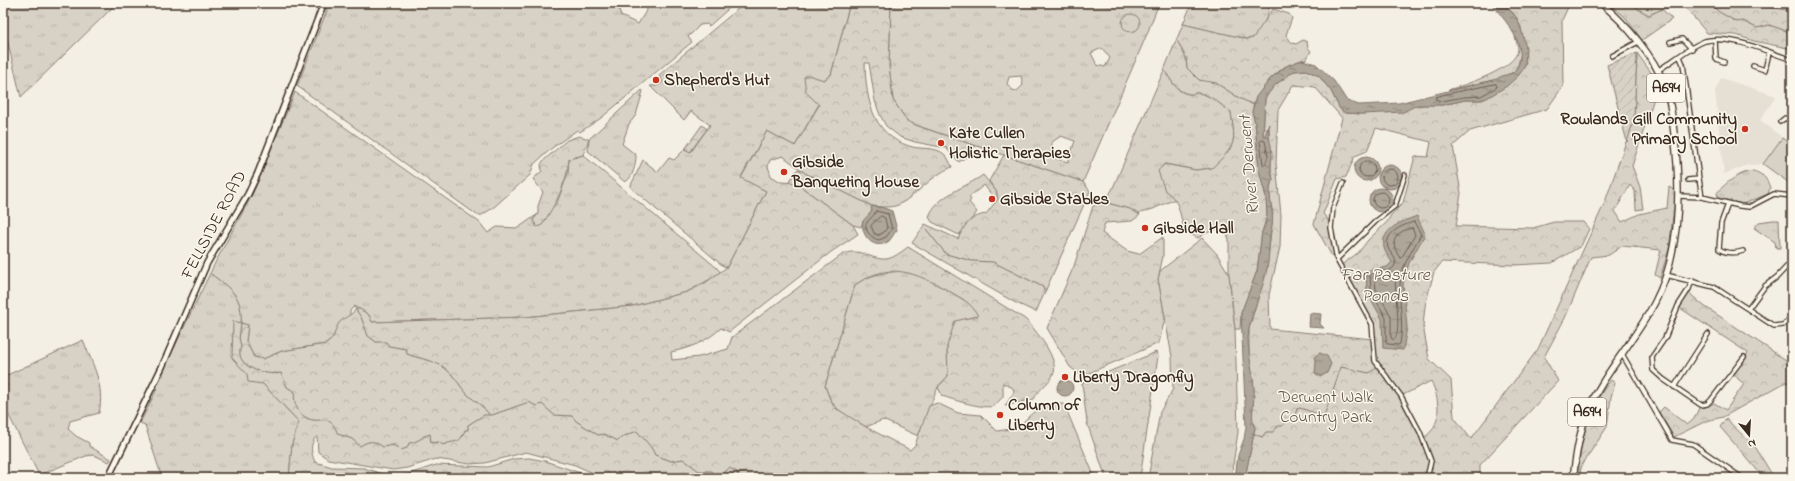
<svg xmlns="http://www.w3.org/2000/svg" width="1795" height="481" font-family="'Indie Flower',sans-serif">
<defs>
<pattern id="grass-tufts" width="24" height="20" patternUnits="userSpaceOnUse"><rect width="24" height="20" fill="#d8d1c6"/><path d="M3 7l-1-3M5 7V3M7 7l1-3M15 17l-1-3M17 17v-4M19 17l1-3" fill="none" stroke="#bab4aa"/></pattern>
<pattern id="forest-crowns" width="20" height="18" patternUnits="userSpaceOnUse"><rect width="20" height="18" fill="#d8d1c6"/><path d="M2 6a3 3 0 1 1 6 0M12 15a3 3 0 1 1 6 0" fill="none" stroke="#bab4aa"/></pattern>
<pattern id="garden-furrows" width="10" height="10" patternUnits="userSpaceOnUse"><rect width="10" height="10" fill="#d8d1c6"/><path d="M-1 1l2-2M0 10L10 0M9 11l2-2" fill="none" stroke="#bab4aa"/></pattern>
<pattern id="water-ripples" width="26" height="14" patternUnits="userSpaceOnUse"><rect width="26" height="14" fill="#afa69a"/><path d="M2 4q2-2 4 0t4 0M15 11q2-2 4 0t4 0" fill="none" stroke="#90877d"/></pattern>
</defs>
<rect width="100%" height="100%" fill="#f3efe4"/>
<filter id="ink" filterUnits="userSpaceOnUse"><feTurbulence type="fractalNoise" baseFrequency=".025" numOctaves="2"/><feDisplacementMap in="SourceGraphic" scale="8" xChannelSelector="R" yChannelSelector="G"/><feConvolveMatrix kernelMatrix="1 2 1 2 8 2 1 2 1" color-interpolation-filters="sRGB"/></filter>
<g filter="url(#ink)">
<path fill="#e5dfd4" d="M1721 78 1776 96 1760 120 1792 145V185L1763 164 1748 165 1724 174 1715 91Z"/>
<path fill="url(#grass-tufts)" stroke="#8a7e72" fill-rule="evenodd" d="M3 3H117L21 97 3 23Z
M330 3H617L621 16 638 24 651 3H735L709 26 707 24 700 25 688 37 692 42 601 118 580 132 577 130 552 148 534 164 530 175 494 207 482 215H477L297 86Z
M745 3H850L831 75 806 92 819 104 795 146 767 131 741 177 766 191 727 267 723 266 630 187 643 160 658 172 669 158 674 160 685 149 691 152 710 125 691 111 684 120 650 86H657L663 82 659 75Z
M891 3H1159L1147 34 1083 182 918 126 907 121 893 100 889 66ZM1102 48 1110 58 1105 67 1097 65 1091 53ZM1021 76 1023 85 1017 91 1012 90 1007 84 1009 77ZM1061 136 1075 141 1068 162 1051 157 1052 142Z
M1192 3H1270C1268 18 1263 27 1253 38L1246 39 1183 24Z
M1608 3H1633L1638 9 1649 15 1662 9 1672 19 1642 40 1625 17Z
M1164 70C1171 79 1176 93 1189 94 1192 95 1195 92 1198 93 1210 94 1222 106 1231 112 1236 145 1236 145 1212 168L1196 170 1165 164 1175 199 1153 209 1137 214 1130 209 1107 203V198L1112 190Z
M642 90 643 91 636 115 629 124 622 144 636 155C636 163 633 179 625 182L588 151 589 139Z
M295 92 479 222 488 233 497 227 518 228 538 214 533 220 557 203 568 173 569 159 583 155 717 268 721 273 687 292 633 306 525 317 372 322 369 315 354 306 350 311V316C335 322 338 336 326 344L282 351 263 359 254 357 246 341 248 325 242 336 263 384 299 422 292 444 289 478H162L145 425 140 423 156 391 158 381 215 263 252 195Z
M798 169 872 206 871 214 863 221 861 227 853 225 796 183 789 182Z
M1753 171C1763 174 1767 178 1770 188L1768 194 1743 204 1718 198 1717 193C1725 183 1740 172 1753 171Z
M983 175 996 191 999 199 997 202 984 185 969 197 971 200 969 202 977 212 959 235 932 222 929 217C935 196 967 187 983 175Z
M1202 238 1217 254 1229 274 1235 329 1238 432 1231 478H1148L1160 412 1173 389 1172 357 1158 279 1160 271Z
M902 271 922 276 956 295 973 306 979 316 947 346 948 376 938 387 918 436 883 420 866 427C845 414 833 412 825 386L855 285C870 274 883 273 902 271Z
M83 340C93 365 105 386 99 413L70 421 68 429 76 436 89 443V446L111 459 109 462 94 455 86 456 39 475 3 404V377Z"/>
<path fill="url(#forest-crowns)" stroke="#8a7e72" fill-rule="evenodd" d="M850 3H891L889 66 893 100 907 121 918 126 976 146 967 156 959 162 946 148 915 142 900 137 886 126 880 115 875 101 869 63H865C866 97 871 134 909 146 920 150 935 146 944 154 948 157 950 163 952 167 931 175 918 195 898 205 890 208 881 207 872 206L805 173 783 156 770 160 768 166 771 176 781 182 796 183 853 225 858 234 831 252 729 332 721 328C706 342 690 348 671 352L672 360 699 357 728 349 732 337 843 254C862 247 869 260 886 259 894 258 901 252 908 247L1025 319C1035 329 1061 361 1053 375 1048 385 1038 389 1034 399L1005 406 1014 392 1013 388 1003 383V397C1000 399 997 404 993 406 985 410 951 399 942 396L938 387 948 376 947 346 955 321 978 316C971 302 962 299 949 291 916 273 889 260 855 285L825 386 829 397 834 407 866 427 910 450 915 445 929 406 937 403 958 413 981 415 997 431 1018 428C1032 412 1041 403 1064 404L1095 478H604L575 465 526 452 485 463 470 464 436 459 407 468 393 470 328 459 318 452 317 436C309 444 311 453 315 462L332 467 364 468 388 476H403L436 465 488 467 514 459 529 458 545 461 595 478H289L292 444 299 422 263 384 248 382 247 374 232 358 233 321 248 325 246 341 254 357 263 359 282 351 326 344C337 337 333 332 339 323 344 317 351 316 356 309H360L369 315 372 322 525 317 633 306 687 292 705 283 727 267 766 191 741 178 767 131 795 146 819 105 806 92 804 77 808 75 824 80 831 75Z
M1503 3H1574L1569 5 1562 20 1563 86 1547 109 1470 131 1453 146 1461 193 1456 226 1533 228 1554 222H1583L1589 229 1581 246 1552 263 1515 265 1442 262 1434 272 1425 306 1423 326 1429 359 1451 380 1454 417 1471 439 1538 349 1605 202 1634 119 1637 53 1655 78 1656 92 1632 166 1640 187 1643 209 1636 210 1635 191 1630 185 1615 211 1622 222 1639 214 1667 208 1669 187 1676 191 1669 249 1660 278 1655 275 1661 250 1622 246 1609 255 1591 257 1565 318 1544 357 1558 381 1480 465V476L1503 478H1245L1255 428 1252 420 1254 390 1249 354V328L1267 268 1273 212C1270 204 1268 187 1273 179L1271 171 1269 126 1265 136 1263 135 1265 98 1275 85 1294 71 1306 70 1319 76 1331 91 1340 109 1345 113 1363 114 1424 105H1442L1465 100H1483L1522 71 1526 63 1521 27 1514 14ZM1293 85 1315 87 1342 118 1314 224 1334 260H1337L1328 219 1323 214 1337 179 1346 177 1355 156 1367 151 1376 128 1431 142 1428 157 1415 156 1403 203 1391 215 1387 222 1368 240 1359 252 1340 266 1372 324 1373 339 1270 329 1269 295 1280 247 1281 215 1276 163 1278 110ZM1431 381C1440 399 1443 427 1423 438L1401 396Z
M1633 3H1761L1764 6 1792 11V49L1754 41 1736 35 1707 33 1683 5 1662 9 1649 15 1638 9Z
M1273 9 1289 14 1292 18 1286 35 1292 43 1296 44 1303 40 1307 42 1308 48 1311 51 1306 60H1301L1284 67 1271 78 1256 97 1254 104 1252 112 1255 122 1259 170 1266 197 1267 215 1262 232 1257 271 1241 313 1240 329H1235L1229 274V239L1224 227 1206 233 1198 238 1185 231C1179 216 1181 200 1165 191L1158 171 1164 164 1196 170 1212 168C1236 145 1236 145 1231 112 1222 106 1210 94 1198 93 1195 92 1192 95 1189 94 1176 92 1171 79 1164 70L1183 24 1247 39 1253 38Z
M1122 23a9 9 0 1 1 18 0a9 9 0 1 1-18 0Z
M1515 37 1519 43 1521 53 1518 65 1514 72 1495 80 1448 90C1464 85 1517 69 1518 49 1518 46 1516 41 1515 37Z
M702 125 707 129 690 152 685 149Z
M579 136 589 139 583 155 569 159C567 184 555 205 542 225L537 227 533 220 538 214V206L543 192 533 179 542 171 541 165 543 161 567 140Z
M1004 155 1083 182 1090 191 1036 312 1014 302 912 243 925 224 958 239C964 225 971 216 986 214L998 199 996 191 989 181Z
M1107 203 1130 209 1140 215 1132 221 1105 223 1102 233 1127 251 1139 254 1163 237V256L1158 279 1165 318 1159 343 1082 376 1070 367 1047 328 1074 266 1093 206Z
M1773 220H1779L1780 248H1776L1775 242 1754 228 1759 222Z
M1689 293 1704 306 1792 364V384L1786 382 1723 417 1706 421 1674 437 1659 412 1664 407 1687 425 1694 419 1699 408 1709 406 1714 403 1726 410 1744 384 1738 379 1734 373 1748 353 1680 308 1683 300Z
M1156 352 1158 356 1140 478H1106L1087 423 1082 383Z
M1611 380 1615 383 1611 397 1607 427 1582 465 1579 476C1578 444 1590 405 1611 380Z
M1726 419 1756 448 1774 478H1764L1720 427Z"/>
<path fill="url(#garden-furrows)" stroke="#8a7e72" d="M1637 53 1634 119 1627 142 1607 65Z"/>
<path fill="#d8d1c6" stroke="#8a7e72" d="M1782 138 1792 145V185L1763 164Z"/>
<path fill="url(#water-ripples)" stroke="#817468" d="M1491 3H1503L1517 18 1522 32 1526 48 1525 66 1519 75 1507 86 1487 98 1479 100H1465L1442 105H1417L1403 112 1363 114 1345 113 1340 109 1331 91 1319 76 1306 70 1294 71 1275 85 1265 98 1263 135 1265 136 1269 124C1267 136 1272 145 1272 156 1271 165 1270 171 1273 179 1265 190 1275 213 1272 226 1268 240 1270 254 1267 268 1263 292 1249 315 1248 338 1248 357 1254 374 1254 392 1254 404 1250 418 1255 428L1245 478H1235L1238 455 1244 439 1246 427 1241 313 1257 271 1262 232 1265 226 1267 215 1266 197 1259 170 1255 122 1252 112 1256 97 1271 78 1288 65 1302 60 1316 64 1334 81 1347 101 1359 105 1399 103 1497 79C1502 74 1512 76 1516 69 1531 48 1504 19 1491 3Z
M1354 169a12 12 0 1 1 24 0a12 12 0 1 1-24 0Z
M1378 177a12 12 0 1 1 24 0a12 12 0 1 1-24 0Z
M1369 200a12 12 0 1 1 24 0a12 12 0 1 1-24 0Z
M872 206 884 208 892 211 897 230C894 233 892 238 889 241 874 252 860 235 863 221L872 211 871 208Z
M1417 216 1425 234 1409 263 1403 284 1407 327 1403 350 1383 348 1382 319 1367 292 1366 271 1387 267 1392 262C1389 258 1385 252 1384 248 1380 228 1404 221 1417 216Z
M1310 313 1321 314 1320 324 1324 328 1309 327Z
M1320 353 1327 356 1331 364 1327 373 1320 377 1315 373 1316 363 1314 357Z
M1057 388a8 8 0 1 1 16 0a8 8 0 1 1-16 0Z"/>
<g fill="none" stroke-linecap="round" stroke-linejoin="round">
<path stroke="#695c50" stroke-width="1" d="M1496 84 1497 87 1481 96 1464 97 1442 101 1435 99 1436 97 1442 95Z
M1262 140 1265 141 1268 156 1265 165 1263 164 1260 142Z
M1359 169a8 8 0 1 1 16 0a8 8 0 1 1-16 0Z
M1382 177a8 8 0 1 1 16 0a8 8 0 1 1-16 0Z
M1373 200a8 8 0 1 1 16 0a8 8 0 1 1-16 0Z
M876 211 888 214 892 229 886 237 879 240C873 239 864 231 866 224 868 219 874 217 876 211Z
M881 216 885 218 887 228 883 233 878 235 874 233 871 226Z
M1414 222 1421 234C1413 250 1400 267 1400 285 1399 307 1404 321 1400 344L1398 345 1388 344 1386 343V318L1371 291 1370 275C1378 270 1390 275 1395 265 1398 259 1390 253 1388 248 1384 232 1403 225 1414 222Z
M1412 228 1415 235 1402 257 1400 258C1389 242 1394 232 1412 228Z
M1394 273 1396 275C1393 291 1403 330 1394 340L1391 338V316L1376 289 1375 280Z"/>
<path stroke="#817468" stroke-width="1" d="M1704 3 1713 6 1719 12 1737 22 1742 21 1757 28 1769 25 1792 33
M1178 42 1186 58 1187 68 1199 80 1216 83 1239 98 1254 105
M926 229 946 254 972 261 993 262 1043 287 1044 291
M211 274C232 290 243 296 241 324 240 332 238 338 241 346 233 367 265 376 281 373L287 387 295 392C292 404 300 418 313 420 318 421 322 419 326 420 333 422 335 428 338 434L352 439 360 446C370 440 373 440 383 447L393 445 401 450 407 448 409 443C417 443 423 436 430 434L431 443 439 442 443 445C456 439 459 446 465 430H468V425L484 415H492L529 402 536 406 542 404 554 415 572 416 576 421 598 435 604 434 618 441 622 437 637 431C644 440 651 445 655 455L671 461 683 459 699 471H712L714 475 720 477 729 468 737 472 739 478
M354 307 361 317 368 336 376 342H386L389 346 406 349 407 354C420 359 435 360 446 369 455 376 460 387 468 395 475 401 483 406 489 414
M1252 433 1262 437 1266 432H1273L1278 426H1282L1295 415 1297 409 1300 408 1324 416 1341 367 1369 373 1375 369"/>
<defs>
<path id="street" d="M1715 40 1716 59 1724 62
M1670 42 1682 39 1692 49
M1612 56 1638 42
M1680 57 1683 64 1699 179 1688 180
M1753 66 1765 70 1769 53
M1657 71C1671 63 1690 46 1705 41 1730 34 1768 52 1792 60
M1780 122 1785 118 1792 122
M1699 179 1702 197
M1343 183 1333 208 1331 228 1337 260 1372 324 1375 361 1401 396 1420 432 1431 461 1427 478
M1679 196 1702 197 1740 206 1749 207 1774 194 1792 196
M1728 204 1721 223 1719 249C1727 254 1734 254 1743 251
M1337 259 1375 222 1395 206 1405 175
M1666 275 1714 287 1774 326 1783 325 1792 317
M1692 280 1689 289 1678 306 1665 338 1652 357 1653 370 1663 379 1701 405 1707 404 1711 400 1744 357
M1748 309 1765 286 1777 277 1792 261
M1622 354 1672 440 1693 444 1742 478
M1674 387 1708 334"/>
<path id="secondary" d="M108 478 162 367 207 263 248 194 258 173 324 3"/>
<path id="primary" d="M1573 478C1576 456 1579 434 1587 413 1603 373 1635 341 1655 302 1681 252 1681 188 1674 133 1672 118 1671 101 1665 86 1654 56 1625 23 1601 3"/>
</defs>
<use href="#street" stroke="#3b2a1e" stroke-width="6"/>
<use href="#secondary" stroke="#3b2a1e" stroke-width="8"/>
<use href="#primary" stroke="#3b2a1e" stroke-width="8"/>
<use href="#street" stroke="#fbf7ec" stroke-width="3.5"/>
<use href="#secondary" stroke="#fbf7ec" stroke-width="5"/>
<use href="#primary" stroke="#fbf7ec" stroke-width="5.5"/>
</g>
</g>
<g fill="#c8321e" stroke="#fbf7ec" stroke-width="1.5">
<circle cx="656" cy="80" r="4"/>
<circle cx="1745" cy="129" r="4"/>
<circle cx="941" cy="143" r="4"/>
<circle cx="784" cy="172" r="4"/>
<circle cx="992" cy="199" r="4"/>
<circle cx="1145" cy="228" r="4"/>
<circle cx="1065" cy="377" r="4"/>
<circle cx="1000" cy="415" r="4"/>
</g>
<g text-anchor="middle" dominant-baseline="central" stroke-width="3" stroke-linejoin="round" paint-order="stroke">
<g fill="#fbf7ec" stroke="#75685c" stroke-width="1">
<rect x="1647" y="74" width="38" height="28" rx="3"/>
<rect x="1568" y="398" width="38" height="28" rx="3"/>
</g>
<g font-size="16" font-weight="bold" fill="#3b2a1e">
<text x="1666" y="88">A694</text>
<text x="1587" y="412">A694</text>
</g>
<g font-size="17" font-weight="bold" fill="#3b2a1e" stroke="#fbf7ec" text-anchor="start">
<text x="664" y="80">Shepherd's Hut</text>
<text x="1737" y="119" text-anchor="end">Rowlands Gill Community<tspan x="1737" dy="20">Primary School</tspan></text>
<text x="949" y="133">Kate Cullen<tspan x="949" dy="20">Holistic Therapies</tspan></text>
<text x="792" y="162">Gibside<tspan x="792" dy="20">Banqueting House</tspan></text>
<text x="1000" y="199">Gibside Stables</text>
<text x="1153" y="228">Gibside Hall</text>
<text x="1073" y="377">Liberty Dragonfly</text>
<text x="1008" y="405">Column of<tspan x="1008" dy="20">Liberty</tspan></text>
</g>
<g font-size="17" fill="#3b2a1e" stroke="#fbf7ec">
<text transform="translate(214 225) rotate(-62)">FELLSIDE ROAD</text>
</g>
<g font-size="17" fill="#625448" stroke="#fbf7ec">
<text x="1326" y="397">Derwent Walk<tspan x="1326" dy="20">Country Park</tspan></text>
</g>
<g font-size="18" font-style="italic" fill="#645549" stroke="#fbf7ec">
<text transform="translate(1250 165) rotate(-95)">River Derwent</text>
<text x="1385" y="276">Far Pasture<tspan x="1385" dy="21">Ponds</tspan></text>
</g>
</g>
<rect width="1795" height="481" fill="none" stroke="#fbf7ec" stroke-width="16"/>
<rect x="8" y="8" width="1779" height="465" fill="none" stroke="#3b2a1e" stroke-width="1.5" filter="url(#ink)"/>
<g transform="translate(1749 435) rotate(162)" stroke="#fbf7ec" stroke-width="3" paint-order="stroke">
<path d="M0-3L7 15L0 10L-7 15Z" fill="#3b2a1e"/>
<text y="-6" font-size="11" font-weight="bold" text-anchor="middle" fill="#3b2a1e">N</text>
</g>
</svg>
